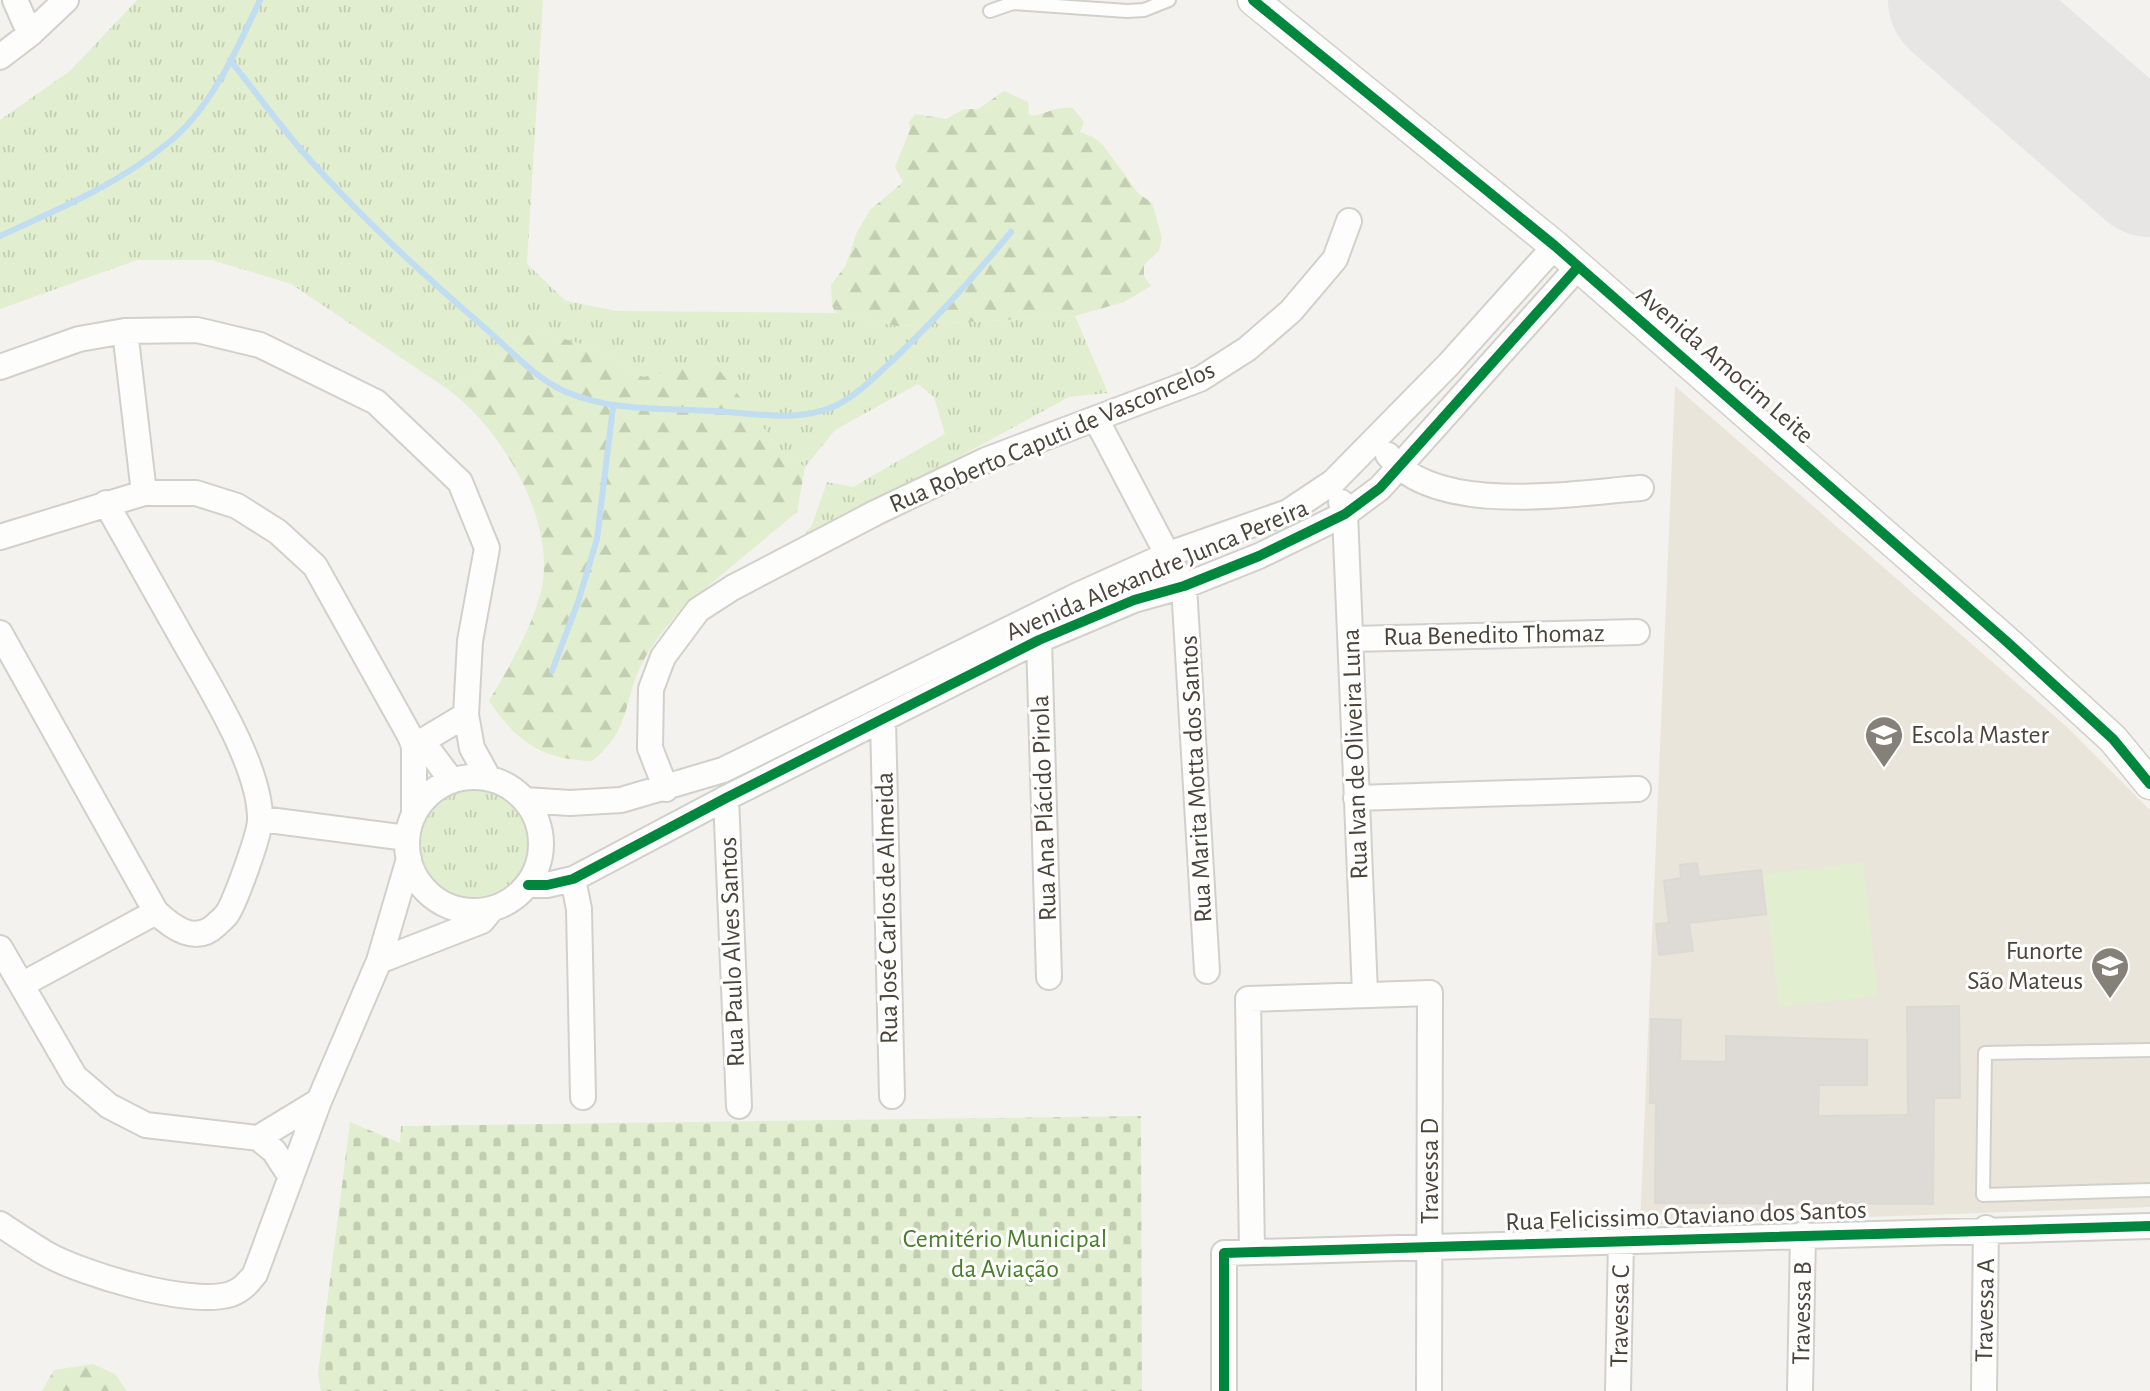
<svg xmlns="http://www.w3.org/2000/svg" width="2150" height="1391" font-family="'Alegreya Sans',sans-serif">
<defs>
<pattern id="grass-tufts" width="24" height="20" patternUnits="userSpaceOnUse" patternTransform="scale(1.75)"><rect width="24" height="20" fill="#e1eecf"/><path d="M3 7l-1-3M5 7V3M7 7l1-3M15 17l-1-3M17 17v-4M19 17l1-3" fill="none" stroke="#c3cdb2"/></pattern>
<pattern id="forest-firs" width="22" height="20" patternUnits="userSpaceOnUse" patternTransform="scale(1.75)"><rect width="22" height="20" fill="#e1eecf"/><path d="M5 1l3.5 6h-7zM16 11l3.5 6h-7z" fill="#c3cdb2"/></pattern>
<pattern id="cemetery-stones" width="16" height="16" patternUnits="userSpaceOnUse" patternTransform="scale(1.75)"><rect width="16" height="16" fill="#e1eecf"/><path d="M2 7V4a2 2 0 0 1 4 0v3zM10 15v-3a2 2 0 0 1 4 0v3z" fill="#c3cdb2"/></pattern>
</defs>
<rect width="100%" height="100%" fill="#f4f2ee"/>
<path fill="#eae5da" d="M1675 386 2067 727 2150 810V1207L1640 1225Z"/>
<path fill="url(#grass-tufts)" d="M137 0H543L527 264 566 301 617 311 836 313 896 326 1075 316 1108 393 1069 397 797 545 812 525 827 482 853 487 945 434 934 397 918 384 835 430 805 467 782 452 713 363 643 377 594 348 535 330 468 381 446 388 291 284 212 260H137L0 309V120L70 71Z
M418 844a56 56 0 1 1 112 0a56 56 0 1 1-112 0Z"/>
<path fill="url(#forest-firs)" d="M1004 91 1028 102 1029 115C1043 117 1052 106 1073 108L1084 122 1080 132 1093 137 1103 145 1138 193 1152 203 1162 238 1159 251 1144 265V276L1151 286 1124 302 1075 316 896 326 836 313 832 306 831 285 846 265 857 232 870 210 903 182 895 167 910 130 909 122 915 114 946 119 964 109H978Z
M535 330 594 348 643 377 713 362 782 452 805 467 797 512 685 605C666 627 646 650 636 677 623 714 625 735 592 761 541 759 518 743 489 701 509 666 531 631 541 591 558 522 500 426 446 388L468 381Z
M93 1364 115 1374 127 1391H42L54 1370Z"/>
<path fill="url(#cemetery-stones)" d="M1141 1116 1142 1391H321L318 1374 350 1122 400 1143 401 1126Z"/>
<path fill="#e1eecf" d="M1863 862 1878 996 1779 1007 1763 874Z"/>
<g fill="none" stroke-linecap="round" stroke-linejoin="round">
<path stroke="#c0ddf1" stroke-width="6" d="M230 60C254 90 277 122 302 151 358 215 421 273 485 328 509 349 534 377 564 391 612 412 662 408 714 411 754 413 796 423 835 406 856 396 876 376 893 360 935 320 974 277 1011 232
M0 236C57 210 119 184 168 143 211 109 237 49 260 0
M552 671 578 602 597 539 613 407"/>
<path stroke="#e8e6e4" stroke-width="136" d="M1956 0 2150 169"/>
</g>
<path fill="#dedbd6" stroke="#dcd9d4" stroke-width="2" d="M1697 863 1699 877 1761 870 1766 914 1689 923 1693 951 1659 955 1656 924 1669 923 1664 881 1681 878 1680 865Z
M1959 1006 1960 1098H1934L1933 1204 1655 1203 1656 1103H1650L1651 1019 1681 1020 1680 1061 1726 1062V1036L1867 1040V1085H1819L1818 1116 1908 1115 1907 1007Z"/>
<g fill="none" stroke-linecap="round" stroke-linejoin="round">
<defs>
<path id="service" d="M990 11 1013 3 1127 11 1144 10 1169 0
M2150 1050 1985 1053 1983 1195 2150 1190"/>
<path id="minor" d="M30 34 66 0
M0 57 30 34 15 0
M125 331 144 493
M0 367 79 339 125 331 197 330 260 345 376 402 460 482 487 548 470 641 466 715 472 748 488 777
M1096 419 1184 586 1207 971
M1388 455C1436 517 1573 493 1641 488
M1341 502 1345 514 1365 993
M0 537 144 493H196L237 506 278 532 315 566 410 736 414 746V814
M0 633 156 912C172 927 195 945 216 925 219 922 224 918 227 914 235 902 261 832 260 818 260 767 210 687 185 643 158 596 132 549 106 503
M1351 639 1637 632
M1039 640 1049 977
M883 720 892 1096
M422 741 452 781
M414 746 466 715
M407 844a67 67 0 1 1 134 0a67 67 0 1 1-134 0Z
M666 789 650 748 651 689 663 657 698 610 732 588 875 513 986 460 1200 379 1247 349 1291 311 1335 259 1349 221
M726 798 739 1106
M1356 798 1638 789
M525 800 570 803 621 800 723 770 1078 595 1169 554 1288 512 1333 482 1449 364 1555 246
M261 819 407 838
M573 879 579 909 583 1097
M528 885H547L573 879 726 798 1039 640 1134 600 1184 586 1259 556 1345 514 1380 488 1578 267
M0 948 75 1077 109 1106 146 1125 258 1138 274 1151 291 1177
M379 961 482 921 491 910
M23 984 156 912
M258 1138 319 1101
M0 1224C15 1234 30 1244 45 1253 81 1274 191 1307 231 1294 242 1290 248 1283 255 1274L319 1101 379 961 409 859
M1252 1251 1248 999 1430 993 1429 1391
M1224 1391V1253L2150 1226
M1618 1391 1621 1241
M1800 1391 1803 1234
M1984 1391 1986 1228"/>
<path id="tertiary" d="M1253 0 1555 246 2006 641 2113 739 2150 784"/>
</defs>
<use href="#service" stroke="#d2d0cb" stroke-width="16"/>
<use href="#minor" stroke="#d2d0cb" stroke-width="28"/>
<use href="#tertiary" stroke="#d2d0cb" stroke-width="33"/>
<use href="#service" stroke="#fdfdfc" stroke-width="12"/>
<use href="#minor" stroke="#fdfdfc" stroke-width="24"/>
<use href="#tertiary" stroke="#fdfdfc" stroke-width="30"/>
<defs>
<path id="cycleway" d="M1253 0 1555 246 2006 641 2113 739 2150 784
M528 885H547L573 879 726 798 1039 640 1134 600 1184 586 1259 556 1345 514 1380 488 1578 267
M1224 1391V1253L2150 1226"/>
</defs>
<use href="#cycleway" stroke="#fff" stroke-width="15"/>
<use href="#cycleway" stroke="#00873e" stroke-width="10"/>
</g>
<defs>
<symbol id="school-pin" viewBox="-11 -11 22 30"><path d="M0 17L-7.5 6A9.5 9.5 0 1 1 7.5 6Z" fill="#868178" stroke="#fff"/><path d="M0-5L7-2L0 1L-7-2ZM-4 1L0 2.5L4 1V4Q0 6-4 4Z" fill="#fff"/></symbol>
<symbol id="university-pin" viewBox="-11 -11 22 30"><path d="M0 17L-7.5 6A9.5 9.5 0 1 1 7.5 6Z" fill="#868178" stroke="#fff"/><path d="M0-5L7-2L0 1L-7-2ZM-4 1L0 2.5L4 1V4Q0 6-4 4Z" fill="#fff"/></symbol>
</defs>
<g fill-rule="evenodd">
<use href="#school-pin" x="1862" y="713" width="44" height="60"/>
<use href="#university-pin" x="2088" y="944" width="44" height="60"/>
</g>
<g text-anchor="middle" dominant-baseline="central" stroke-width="6" stroke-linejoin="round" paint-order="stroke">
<g font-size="26" fill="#4b4439" stroke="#fff">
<text transform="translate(1725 365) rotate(41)">Avenida Amocim Leite</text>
<text transform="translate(1052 437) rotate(-23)">Rua Roberto Caputi de Vasconcelos</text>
<text transform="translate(1157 570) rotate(-23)">Avenida Alexandre Junca Pereira</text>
<text transform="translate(1494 635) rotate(-1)">Rua Benedito Thomaz</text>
<text transform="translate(1355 754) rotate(-92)">Rua Ivan de Oliveira Luna</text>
<text transform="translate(1196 779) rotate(-93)">Rua Marita Motta dos Santos</text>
<text transform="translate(1044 808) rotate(-92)">Rua Ana Plácido Pirola</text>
<text transform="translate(887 908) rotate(-91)">Rua José Carlos de Almeida</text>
<text transform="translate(732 952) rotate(-92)">Rua Paulo Alves Santos</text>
<text transform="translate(1430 1171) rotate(-90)">Travessa D</text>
<text transform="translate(1686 1216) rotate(-2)">Rua Felicissimo Otaviano dos Santos</text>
<text transform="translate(1985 1310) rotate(-89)">Travessa A</text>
<text transform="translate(1802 1313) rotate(-89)">Travessa B</text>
<text transform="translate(1620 1316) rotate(-89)">Travessa C</text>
</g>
<g font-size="26" fill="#4b4439" stroke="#fff" text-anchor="start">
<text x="1911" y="735">Escola Master</text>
<text x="2083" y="951" text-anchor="end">Funorte<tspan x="2083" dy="30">São Mateus</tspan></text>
</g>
<g font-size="26" fill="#4a7f2a" stroke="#fff">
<text x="1005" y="1239">Cemitério Municipal<tspan x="1005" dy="30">da Aviação</tspan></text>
</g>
</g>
</svg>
